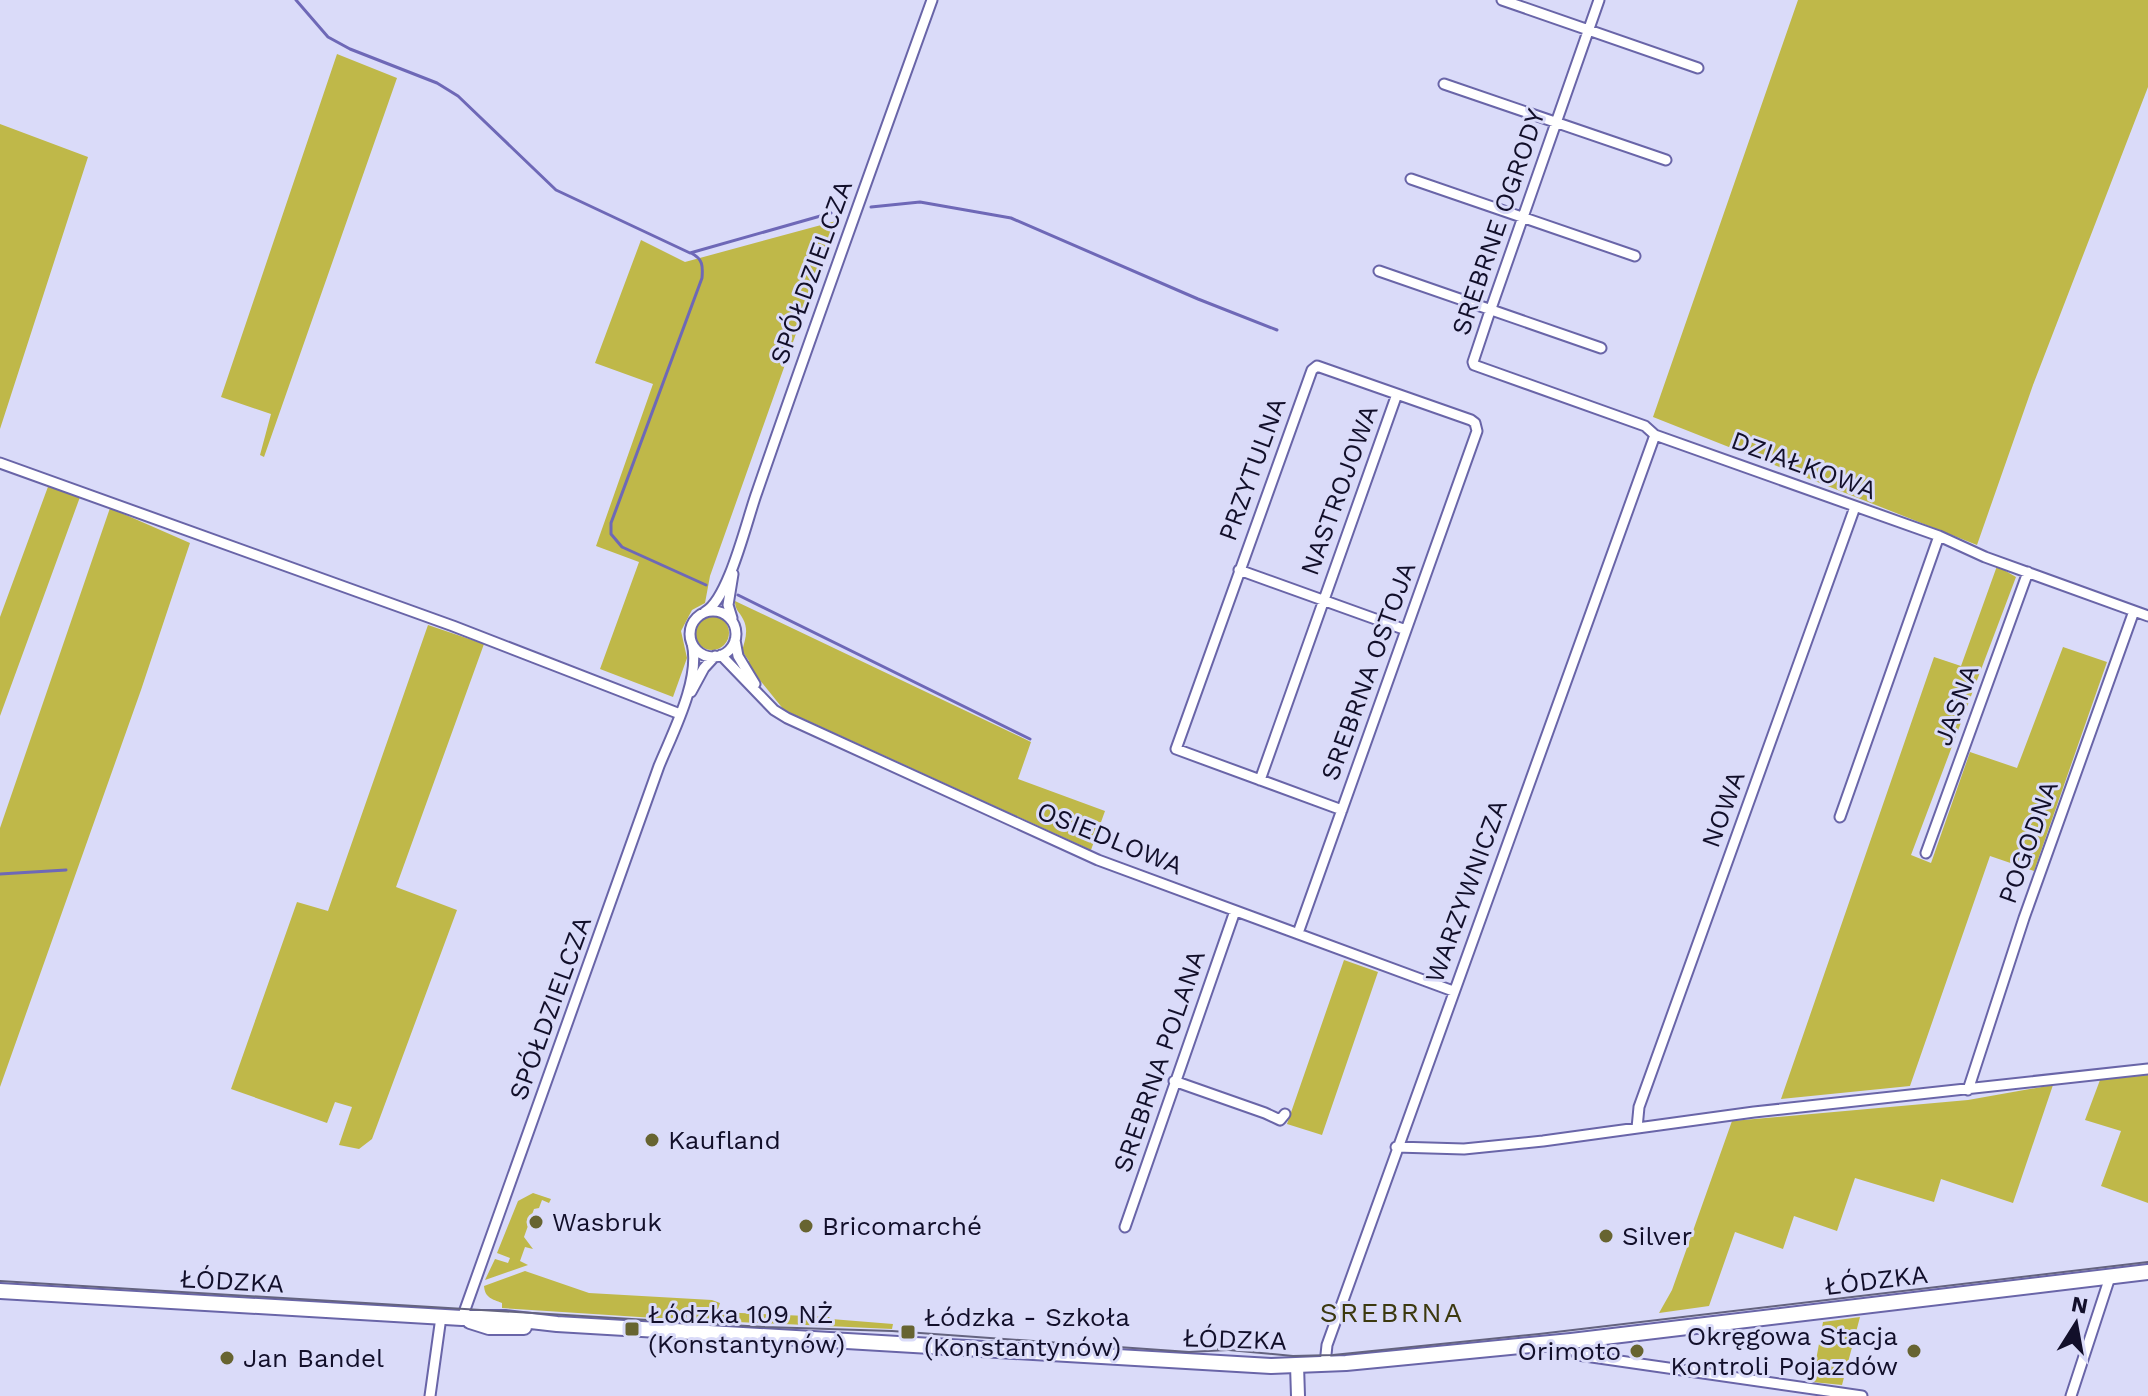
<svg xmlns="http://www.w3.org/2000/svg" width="2148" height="1396" font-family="'Work Sans',sans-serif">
<rect width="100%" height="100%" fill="#dadbf9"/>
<path fill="#bfb849" d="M1798 0H2148V87L2033 385 1977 545 1653 417Z
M337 54 397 78 264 457 260 455 271 414 221 397Z
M0 124 88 157 0 429Z
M836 221 710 576 705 603 692 610 681 631 687 658 673 697 600 669 639 562 596 546 653 384 595 363 641 240 685 262Z
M49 484 80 497 0 716V617Z
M110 508 190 543 141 690 0 1087V828Z
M1997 566 2016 577 1911 855 1931 863 1970 752 2017 768 2063 647 2107 662 2034 871 1990 856 1910 1086 1781 1099 1934 657 1961 666Z
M735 601 1031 742 1018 779 1105 811 1091 850 784 710 746 663 749 661 742 651C745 640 749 630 743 619 739 611 735 610 735 601Z
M695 633a17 17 0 1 1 34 0a17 17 0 1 1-34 0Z
M428 625 484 644 396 887 457 910 372 1139 359 1149 339 1145 352 1107 335 1102 327 1123 231 1089 297 902 328 911Z
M1344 960 1378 972 1322 1135 1287 1124Z
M2148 1075V1203L2101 1186 2121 1131 2085 1120 2100 1080Z
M2053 1085 2013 1203 1941 1179 1934 1202 1855 1178 1837 1231 1794 1216 1783 1249 1735 1232 1709 1306 1659 1313 1672 1290 1732 1121 1968 1100Z
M533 1193 551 1199 549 1203 542 1200 539 1208 534 1209 524 1237 533 1249 525 1247 520 1261 528 1265 485 1280 495 1259 508 1263 510 1258 497 1253 518 1201Z
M525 1271 589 1293 712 1300 720 1303 717 1312 829 1317 831 1319 893 1324 892 1329 694 1320 693 1314H687L686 1320 502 1308V1303C492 1299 485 1298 484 1286Z
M1860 1317 1842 1385 1812 1382 1823 1322Z"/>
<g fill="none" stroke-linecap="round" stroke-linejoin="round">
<path stroke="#6e68b7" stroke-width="3" d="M296 0 328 37 350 49 437 83 458 96 556 190 690 253 831 213
M871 207 920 202 1011 218 1198 299 1277 330
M691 253C703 259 703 266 702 278L611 523V534L622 547 706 585
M738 595 1030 739
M0 874 66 870"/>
<defs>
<path id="minor" d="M1502 0 1698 68
M1599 0 1488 317 1473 362 1474 365 1645 426 1655 435 1939 536 1985 557 2148 616
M1444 84 1666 160
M1411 179 1635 256
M1379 271 1601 348
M0 463 453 626 680 714
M1239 570 1406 630
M690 634a23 23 0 1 1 46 0a23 23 0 1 1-46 0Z
M705 612C729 599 747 519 757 492 814 327 873 164 932 0
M732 618 728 605 733 574
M735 640 738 656 755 684
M721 655 774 710 787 718 1098 860 1453 991
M691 692 704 668 715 656
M1260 780 1397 394
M1840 817 1939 536
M1926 853 2028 572
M1298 933 1477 431 1475 423 1471 420 1317 366 1312 370 1176 749 1342 810
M1174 1081 1265 1113 1280 1120 1285 1114
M1968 1090 2024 918 2134 611
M1637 1128 1639 1107 1855 507
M1396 1147 1464 1149 1543 1141 1754 1112 2148 1069
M1125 1227 1235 911
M462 1318 659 766C673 732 701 679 692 643
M1571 1341 1573 1349 1578 1355 1862 1396
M1325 1364 1327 1345 1655 435
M430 1396 441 1317
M2071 1396 2110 1277"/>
<path id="tertiary" d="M1297 1365 1298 1396"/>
<path id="secondary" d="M0 1291 462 1318H505L557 1324 1271 1366 1346 1363 1571 1341 2148 1272
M470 1321 489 1327H524"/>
</defs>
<use href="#minor" stroke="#6965a8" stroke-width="13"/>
<use href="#tertiary" stroke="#6965a8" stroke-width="16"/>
<use href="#secondary" stroke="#6965a8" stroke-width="18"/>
<use href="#minor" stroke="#fff" stroke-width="9"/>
<use href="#tertiary" stroke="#fff" stroke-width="12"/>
<use href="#secondary" stroke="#fff" stroke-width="14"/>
<path stroke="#64637f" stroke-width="2" d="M0 1281 765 1327 892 1331 1189 1352 1228 1350
M1218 1349 1293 1356 1333 1355 1539 1334 2148 1262"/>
</g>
<g fill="#676431" stroke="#dadbf9" stroke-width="3">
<circle cx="652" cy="1140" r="8"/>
<circle cx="536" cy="1222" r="8"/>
<circle cx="806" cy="1226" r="8"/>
<circle cx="1606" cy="1236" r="8"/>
<rect x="624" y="1321" width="16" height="16" rx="4"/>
<rect x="900" y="1324" width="16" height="16" rx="4"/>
<circle cx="1637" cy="1351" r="8"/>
<circle cx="1914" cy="1351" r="8"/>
<circle cx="227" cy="1358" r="8"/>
</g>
<g text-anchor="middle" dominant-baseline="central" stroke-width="6" stroke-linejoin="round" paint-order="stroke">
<g font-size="26" fill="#120f2a" stroke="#dadbf9">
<text transform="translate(1498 222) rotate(-71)">SREBRNE OGRODY</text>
<text transform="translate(811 272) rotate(-70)">SPÓŁDZIELCZA</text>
<text transform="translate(1804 465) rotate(20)">DZIAŁKOWA</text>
<text transform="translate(1252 469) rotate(-70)">PRZYTULNA</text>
<text transform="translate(1339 490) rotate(-70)">NASTROJOWA</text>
<text transform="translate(1368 671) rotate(-70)">SREBRNA OSTOJA</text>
<text transform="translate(1956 705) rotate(-70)">JASNA</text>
<text transform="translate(1723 809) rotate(-70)">NOWA</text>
<text transform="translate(1110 838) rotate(22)">OSIEDLOWA</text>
<text transform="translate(2028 842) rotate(-70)">POGODNA</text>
<text transform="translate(1466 891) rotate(-70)">WARZYWNICZA</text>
<text transform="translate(550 1008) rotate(-70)">SPÓŁDZIELCZA</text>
<text transform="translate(1159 1061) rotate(-71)">SREBRNA POLANA</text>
<text transform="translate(1876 1280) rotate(-7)">ŁÓDZKA</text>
<text transform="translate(232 1281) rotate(3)">ŁÓDZKA</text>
<text transform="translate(1235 1339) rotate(2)">ŁÓDZKA</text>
</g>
<g font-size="26" fill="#120f2a" stroke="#dadbf9" text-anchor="start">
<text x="668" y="1140">Kaufland</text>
<text x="552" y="1222">Wasbruk</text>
<text x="822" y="1226">Bricomarché</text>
<text x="1622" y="1236">Silver</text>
<text x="648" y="1314">Łódzka 109 NŻ<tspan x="648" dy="30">(Konstantynów)</tspan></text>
<text x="924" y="1317">Łódzka - Szkoła<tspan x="924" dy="30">(Konstantynów)</tspan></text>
<text x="1898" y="1336" text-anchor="end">Okręgowa Stacja<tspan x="1898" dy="30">Kontroli Pojazdów</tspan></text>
<text x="1621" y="1351" text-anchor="end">Orimoto</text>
<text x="243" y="1358">Jan Bandel</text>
</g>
<g font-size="28" letter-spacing="2" fill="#3c390f" stroke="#dadbf9">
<text x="1392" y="1312">SREBRNA</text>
</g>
</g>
<g transform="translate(2076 1324) rotate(11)" stroke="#dadbf9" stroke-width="6" paint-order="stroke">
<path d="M0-6L14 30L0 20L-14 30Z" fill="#120f2a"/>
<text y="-12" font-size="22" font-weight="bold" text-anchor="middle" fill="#120f2a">N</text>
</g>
</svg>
